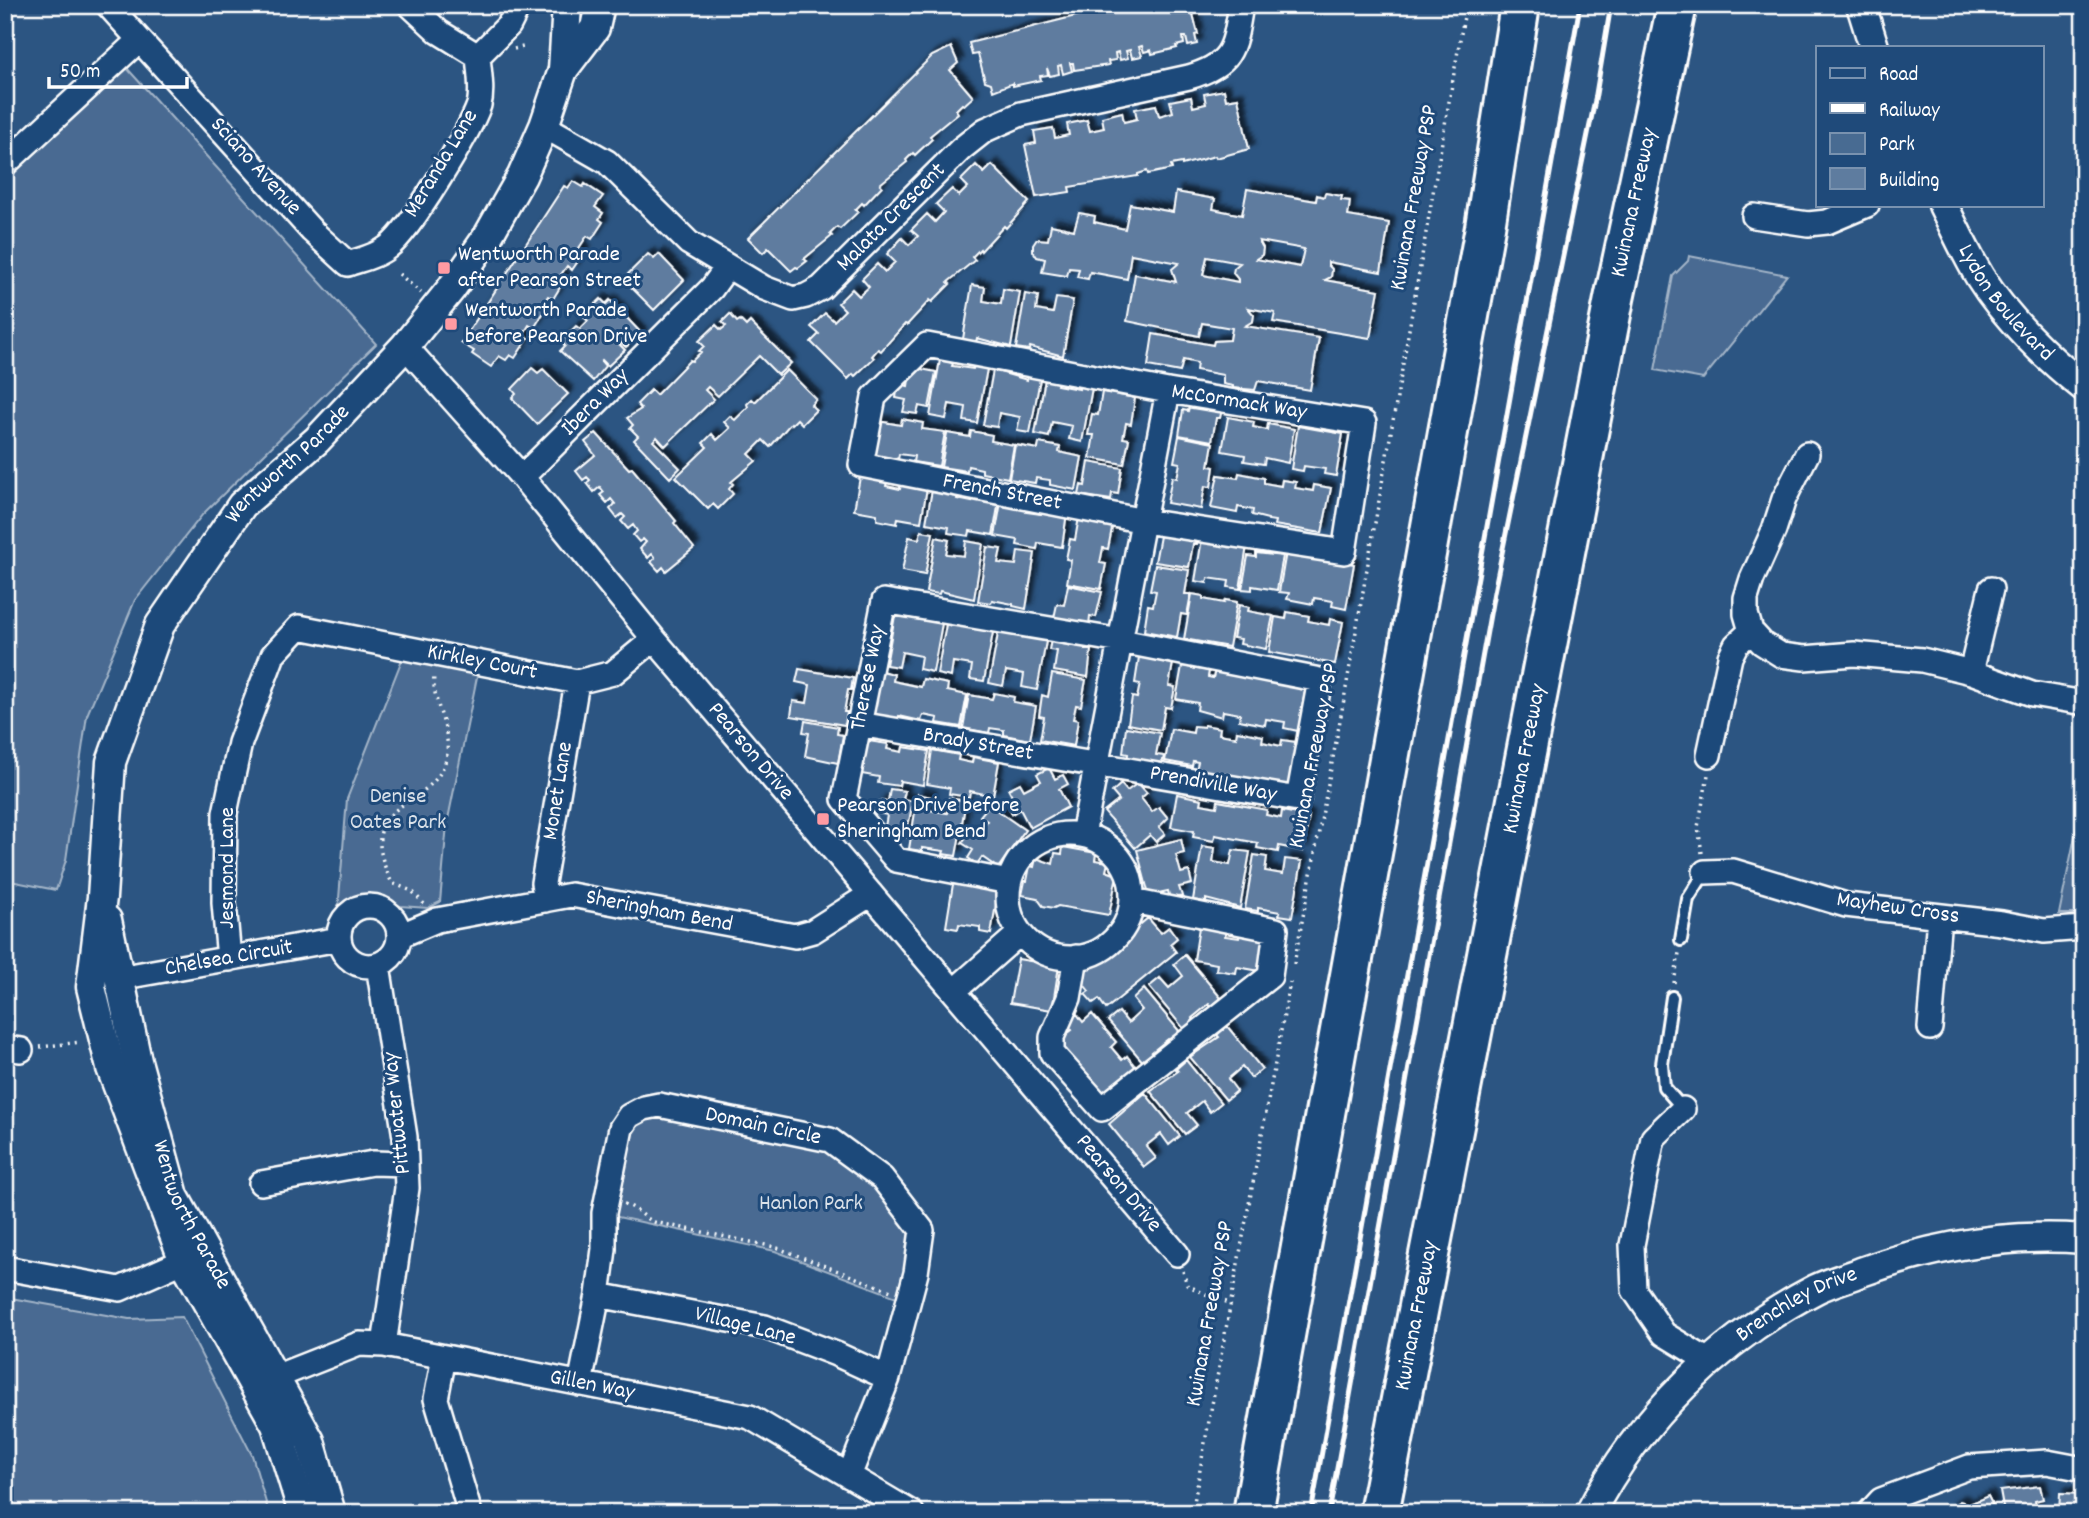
<svg xmlns="http://www.w3.org/2000/svg" width="2089" height="1518" font-family="Dekko,sans-serif">
<defs>
<filter id="shadow"><feDropShadow dx="5.5" dy="-5.5" stdDeviation="2" flood-color="#0009"/></filter>
</defs>
<rect width="100%" height="100%" fill="#2c5582"/>
<filter id="ink" filterUnits="userSpaceOnUse"><feTurbulence type="fractalNoise" baseFrequency=".0143" numOctaves="2"/><feDisplacementMap in="SourceGraphic" scale="14" xChannelSelector="R" yChannelSelector="G"/><feConvolveMatrix kernelMatrix="1 2 1 2 8 2 1 2 1" color-interpolation-filters="sRGB"/></filter>
<g filter="url(#ink)">
<path fill="#486b92" stroke="#a4b5c8" stroke-width="2" d="M125 66 376 344 203 514 135 600 87 715 66 860 56 890 5 880V177Z
M1689 256 1787 275 1703 379 1655 370 1673 276 1688 261Z
M403 657 478 672 447 824 440 902 428 908 400 906 367 898 353 901 338 911 347 799Z
M2084 792V914H2059Z
M657 1113 815 1144 855 1163 908 1228 911 1241 899 1298 775 1251 613 1216 626 1136 639 1119Z
M5 1297 129 1319 182 1317 252 1455 269 1513H5Z"/>
<path fill="#5e7c9f" stroke="#fff" stroke-width="2" fill-rule="evenodd" filter="url(#shadow)" d="M1119 5H1203L1192 10 1198 34 1195 35 1197 44 1188 46 1186 37H1183L1184 44 1176 46 1177 48 1152 54 1151 50 1144 52 1142 46 1139 47 1142 56 1132 58 1130 50 1126 51 1128 58 1120 60 1118 52 1115 53 1116 60 1108 61 1109 65 1074 70 1073 63H1070L1072 71 1063 74 1061 65 1058 66 1059 74 1050 76 1047 68 1048 75 1040 76 1041 80 1013 86V83L993 91 991 83 985 81 978 54 972 55 969 43Z
M951 47 958 63 950 70 973 97 964 105 962 104 956 110 958 113 930 136 932 139 915 155 913 153 906 160 907 162 880 184 882 186 864 205 862 203 855 210 858 212 840 229 837 227 830 234 832 236 804 259 807 261 798 268 796 267 791 271 768 248 763 253 748 238 932 56Z
M1224 90 1226 100 1238 98 1249 149 1216 158 1215 156 1182 165V163L1171 165 1172 169 1148 174 1147 171 1138 174V176L1069 187 1070 192 1036 197 1025 145 1036 143 1034 131 1053 128 1055 138 1069 135 1067 124 1087 120 1090 131 1104 128 1102 117 1122 112 1124 122 1137 119 1135 109 1156 105 1159 116 1173 112 1170 101 1191 97 1193 107 1206 104 1204 94Z
M976 165 984 173 992 165 1029 202 1006 228 1004 226 981 251 980 249 972 257 975 260 948 282 950 284 932 302 930 300 907 325 905 324 881 351 878 349 872 356 874 358 855 376 853 374 848 379 811 342 819 334 811 327 825 313 834 321 845 310 838 303 852 289 859 296 869 287 862 279 877 264 885 272 895 262 887 254 902 238 909 245 918 236 911 230 927 214 935 222 944 212 936 204 952 189 959 196 968 187 961 180Z
M573 181 583 187 585 184 603 196 595 207 603 213 599 219 603 222 592 239 587 236 579 248 585 251 572 270 567 266 560 276 565 279 553 299 548 296 541 306 546 309 534 328 529 325 523 335 528 338 515 358 510 355 506 360 499 356 491 367 472 354 474 351 461 343 564 186 568 188Z
M1247 189 1316 201 1317 195 1324 197 1325 193 1342 196 1341 200 1350 201 1348 216 1389 223 1381 272 1328 262V265L1332 269 1331 277 1325 280 1379 290 1370 338 1273 322 1275 313 1248 308 1254 315 1253 321 1245 326 1319 338 1310 390 1258 381 1255 390 1233 388V386L1223 384V375L1196 370 1197 363 1183 360 1180 372 1148 366 1153 334 1213 345 1214 341 1230 340 1232 328 1202 323 1199 336 1127 321 1135 274 1176 282 1172 269 1179 263 1131 254 1127 279 1090 272 1088 279 1077 277 1079 269 1069 268 1067 276 1042 272 1045 259 1037 257 1033 251V245L1037 239 1048 240 1051 225 1074 230 1079 213 1095 216 1094 222 1125 229 1130 204 1173 212 1176 192 1215 199 1213 209 1242 215ZM1259 241 1304 249 1300 267 1256 259 1262 255 1263 248ZM1207 257 1240 263 1234 268 1233 273 1238 279V282L1203 275Z
M648 254 654 259 659 254 684 280 654 310 628 284 633 279 628 274Z
M972 285 985 287 983 301 1001 304 1003 289 1020 292 1011 347 977 338 976 342 963 339Z
M1025 294 1038 296 1036 310 1053 313 1056 298 1073 300 1063 356 1030 347 1029 350 1016 348Z
M601 299 606 304 610 300 642 334 626 347 621 343 619 344 625 350 608 366 602 360 601 361 605 366 593 381 560 351 565 346 561 341 576 326 580 329 588 321 583 316Z
M730 314 737 322 740 320 746 326 750 322 791 363 778 375 759 356 718 396 708 387 705 390 714 399 665 446 657 437 653 441 680 468 670 478 634 440 638 436 630 428 633 425 627 418 641 409 637 404 651 390 656 395 690 360 692 361 701 352 699 351 704 346 699 341 716 325 721 330 726 326 722 322Z
M940 360 953 363 952 366 973 369 974 366 987 369 977 423 964 421 966 407 949 404 946 419 930 416Z
M911 367 936 372 929 408 919 406 917 414 903 412 906 400 896 398 898 384 908 386Z
M532 368 538 373 543 369 568 394 537 424 512 398 516 394 512 389Z
M787 370 816 399 811 405 816 410 802 424 797 419 792 424 791 423 770 447 763 440 749 454 756 461 731 482 733 484 729 489 733 494 718 509 713 504 708 509 676 477 707 447 703 443 712 434 717 440 730 428 724 422 730 416 735 420 748 407 747 404 752 399 755 402Z
M993 370 1027 380V376L1040 379 1030 433 1017 431 1020 417 999 413 997 427 983 425Z
M1045 379 1058 382 1057 385 1079 389V385L1092 388 1082 442 1069 439 1072 426 1052 422 1049 437 1035 434Z
M1102 392 1135 398 1131 424 1126 423 1123 438 1129 439 1124 464 1090 458 1094 435H1088L1092 414 1098 415Z
M1190 403 1222 409 1220 418H1216L1212 441 1179 435 1183 410 1188 411Z
M1228 417 1254 422 1253 427 1267 430 1268 424 1294 429 1288 463 1265 458 1264 464 1244 461 1245 455 1222 451Z
M902 419 923 423 922 429 945 432 939 466 913 462 914 456 899 454 898 459 872 455 878 421 901 425Z
M1298 426 1343 434 1336 476 1324 474 1325 469 1304 466 1303 471 1291 469Z
M971 431 992 435 991 441 1014 445 1008 478 982 473V469L968 466 967 471 941 467 947 433 970 437Z
M596 433 629 469 632 468 676 521 674 523 694 548 666 571 663 567 659 571 651 562 655 558 652 554 648 558 640 549 646 542 643 539 639 542 633 535 637 531 633 525 628 529 621 521 625 517 622 514 617 518 610 509 615 504 611 499 607 503 600 495 604 492 600 487 594 492 587 483 590 480 587 477 583 480 576 471 595 455 585 442Z
M1179 436 1213 443 1209 466 1214 467 1211 487 1205 486 1201 509 1167 503 1172 477 1177 478 1180 463 1174 462Z
M1039 443 1060 447 1059 452 1082 457 1076 490 1050 485V480L1036 478 1035 483 1009 479 1015 445 1038 449Z
M1089 462 1122 468 1118 494 1112 493 1111 500 1079 495 1081 485 1085 486Z
M1239 473 1264 478V483L1281 486 1282 480 1296 482 1295 488 1313 491 1314 485 1331 488 1322 533 1274 525 1275 521 1268 520V519L1252 515 1253 510 1238 507 1237 513 1211 508 1218 475 1238 478Z
M860 477 887 481 886 486 900 489 901 484 927 488 921 522 898 518 897 524 877 520V514L854 510Z
M932 490 958 494 957 499 972 502 973 497 999 501 993 535 970 531 969 536 948 533 949 527 926 523Z
M1001 502 1027 507 1026 512 1040 514 1041 509 1067 513 1062 547 1038 543 1037 549 1017 545 1018 540 995 536Z
M1079 517 1113 523 1108 549 1103 548 1100 563 1106 564 1101 589 1067 583 1071 560 1066 559 1070 539 1075 540Z
M1166 529 1198 535 1197 544H1193L1189 567 1155 562 1160 536 1165 537Z
M921 531 933 533 925 575 902 571 909 537 919 539Z
M936 537 949 540 946 554 964 556 966 541 983 544 974 599 940 591 939 594 926 592Z
M1202 539 1247 546 1240 589 1228 587 1229 581 1208 578 1207 583 1195 581Z
M987 547 1001 549 998 563 1016 565 1018 551 1035 553 1026 609 1013 606V604L992 600 991 603 978 601Z
M1286 552 1354 564 1346 609 1332 606 1333 601 1314 598 1313 604 1287 599 1289 593 1279 592Z
M1256 553 1283 556 1277 590 1252 586V590L1242 589 1248 556 1256 557Z
M1155 565 1189 570 1185 594H1191L1187 615 1181 614 1177 637 1144 631 1148 605 1153 606 1156 591 1150 590Z
M1068 585 1102 592 1096 617 1090 616 1089 625 1054 618 1057 604 1064 605Z
M1192 594 1203 596V599L1224 603 1225 600 1237 602 1229 647 1184 639Z
M1239 605 1249 607 1248 611 1273 616 1266 649 1240 644 1241 639 1233 638Z
M896 610 943 618 933 672 919 669 921 656 902 652 899 667 886 665Z
M1287 612 1309 616 1308 621 1329 625 1330 619 1343 622 1335 664 1269 652 1275 617 1286 619Z
M947 619 994 627 984 681 970 679 972 665 953 662 951 677 937 674Z
M999 628 1047 636 1037 690 1022 687 1024 674 1006 671 1003 686 989 683Z
M1052 635 1087 641 1085 650H1091L1088 677 1054 671 1057 651 1049 650Z
M1139 657 1173 663 1169 686 1175 687 1171 708 1165 707 1161 730 1128 724 1132 697 1137 698 1140 684 1135 683Z
M1182 666 1209 671 1208 677 1213 678 1215 670 1306 686 1298 731 1284 728 1285 722 1266 719 1265 725 1239 720 1240 714 1223 711 1222 717 1197 710 1198 703 1176 699Z
M799 669 853 678 851 690H848L844 712H847L845 725 791 716 793 701 807 703 810 685 796 682Z
M881 671 894 674 893 681 921 687 923 679 948 684 947 691 967 695 961 727 937 723 938 718 923 715 921 721 899 716 898 720 872 715Z
M1052 674 1086 680 1081 706 1076 705 1073 719 1078 720 1074 746 1040 740 1044 717 1039 716 1042 695 1048 697Z
M994 693 1014 697 1013 702 1036 706 1030 740 1004 735V730L990 728 989 733 963 728 969 695 992 699Z
M805 721 838 727 837 734 843 735 838 763 805 756 809 733 803 732Z
M1204 725 1220 728 1219 734 1236 737 1237 731 1263 736 1262 742 1281 746 1282 740 1296 742 1288 787 1196 770 1198 762 1193 761 1192 766 1165 761 1171 729 1193 733 1194 726 1204 727Z
M1126 727 1160 733 1156 755 1164 756 1161 768 1127 762 1128 754 1123 753Z
M862 740 888 744 887 749 902 752 903 747 929 751 923 785 900 781 899 786 878 783 879 777 856 773Z
M932 750 959 755 958 760 972 763 973 757 999 762 993 796 970 791 969 797 949 794 950 788 927 784Z
M1049 768 1055 779 1063 775 1068 784 1059 789 1068 807 1030 828 1020 809 1012 814 1008 805 1015 802 1008 789 1020 783 1024 790 1041 781 1037 774Z
M1138 783 1147 793 1141 798 1152 812 1159 807 1168 818 1159 827 1165 834 1156 842 1150 835 1135 848 1104 812 1119 800 1112 792 1121 784 1127 791Z
M890 789 905 791 903 799 913 801 906 837 884 833 887 815 877 813 880 801 888 802Z
M918 794 931 797 929 810 947 813 949 798 966 801 956 856 943 854 944 851 922 848V851L909 849Z
M1177 794 1202 799 1201 804 1217 807 1218 801 1267 810 1266 815 1281 818 1282 811 1309 816 1303 851 1279 846 1278 852 1257 848 1258 843 1215 835 1214 841 1193 837 1194 831 1171 827Z
M989 805 1025 830 998 868 982 857 977 864 968 858 973 850 962 843 970 831 976 836 987 821 980 816Z
M1181 839 1184 853 1176 855 1181 873 1189 871 1192 884 1179 887 1182 896 1170 899 1168 891 1149 895 1137 850Z
M1202 846 1215 848 1213 862 1230 865 1233 850 1250 852 1240 908 1206 899V902L1193 900Z
M1063 847 1096 853 1095 860 1108 862 1106 871 1117 875 1109 915 1058 906 1054 908 1043 906 1037 898 1022 895 1025 881H1027L1030 866 1034 867 1036 858 1053 864 1055 853 1062 854Z
M1254 855 1267 857 1265 871 1283 874 1285 859 1302 861 1292 917 1279 915 1280 912 1258 908V911L1245 909Z
M953 884 998 892 991 934 980 932V927L959 924 958 929 946 927Z
M1148 918 1161 933 1169 927 1177 938 1170 944 1176 952 1106 1009 1099 999 1093 1003 1085 994 1089 991 1078 977Z
M1199 927 1226 931 1225 936 1239 938 1240 933 1266 938 1260 971 1237 967 1236 973 1216 970 1217 964 1194 960Z
M1185 955 1221 998 1211 1007 1209 1004 1192 1018 1195 1021 1184 1029 1149 987 1160 978 1169 988 1183 976 1174 964Z
M1018 959 1059 966 1052 1010 1010 1003Z
M1144 989 1180 1032 1170 1041 1168 1039 1152 1052 1154 1055 1144 1063 1108 1021 1119 1012 1128 1023 1142 1010 1133 999Z
M1077 1014 1083 1022 1092 1014 1116 1042 1111 1047 1122 1060 1127 1056 1137 1069 1102 1097 1056 1042 1072 1030 1066 1023Z
M1227 1026 1262 1069 1251 1078 1242 1067 1228 1079 1237 1091 1226 1100 1190 1057 1219 1037 1217 1035Z
M1186 1060 1221 1103 1210 1112 1202 1101 1187 1113 1197 1125 1185 1134 1150 1091 1178 1071 1176 1069Z
M1145 1093 1180 1136 1169 1145 1161 1134 1146 1146 1156 1158 1144 1167 1109 1124Z
M2040 1486 2043 1499 2035 1501 2037 1513H2004L2000 1491Z
M2060 1493 2082 1494 2084 1513H2059Z
M1988 1496 1993 1506 1985 1510 1986 1513H1952L1950 1507 1960 1501 1963 1502 1965 1506Z"/>
<g fill="none" stroke-linecap="round" stroke-linejoin="round">
<defs>
<path id="service" d="M1681 940 1688 899 1705 872
M1672 997 1662 1064 1664 1087 1683 1109"/>
<path id="minor" d="M108 5 312 231 348 264C362 259 377 256 388 247 410 231 470 131 479 105 483 90 479 71 478 56L509 25 519 5
M410 5 439 32 478 56
M544 126 607 162 689 243 764 288 793 299 806 296 821 288 961 149 985 130 1021 114 1189 77C1234 64 1234 47 1241 5
M5 164 139 40
M1754 216 1808 224 1827 222 1867 205
M927 345 1168 391 1364 423 1344 552 1144 521 861 465 874 397Z
M405 346 522 477 654 639 1177 1254
M1807 454 1784 499 1774 530 1752 579 1746 598V614L1751 631 1762 643 1781 655 1804 658 1854 654 1922 660 1971 672 2032 694 2084 703
M522 477 712 288 727 267
M1971 672 1991 589
M859 724 1298 799 1320 680 1121 641 884 601 844 799 896 860 1009 882
M1709 755 1730 657 1736 645 1751 631
M1008 896a62 62 0 1 1 124 0a62 62 0 1 1-124 0Z
M1083 835 1168 391
M1705 872 1733 871 1846 905 2002 923 2044 931 2084 928
M546 900 543 883 577 682
M339 936a30 30 0 1 1 60 0a30 30 0 1 1-60 0Z
M399 936 437 920 571 895 795 936 813 931 871 894
M1076 957 1069 998 1052 1037V1053L1102 1109 1270 976 1276 930 1132 901
M229 959 224 903 225 813 240 743 273 655 299 627 577 682 613 673 654 639
M378 965 405 1137 407 1188 384 1345
M119 978 339 939
M954 991 1020 933
M1930 1028 1939 916
M5 1048 21 1050
M1683 1109 1653 1138 1632 1245 1634 1290 1664 1334 1710 1362
M261 1183 373 1163 406 1164
M5 1268 120 1289 199 1254
M598 1295 765 1327 836 1354 888 1378
M444 1357 436 1399 470 1513
M260 1383 359 1344 384 1345 750 1417 912 1513
M580 1384 598 1295 604 1249V1213L621 1128 629 1116 644 1108 659 1105 830 1140 882 1178 922 1230 916 1273 888 1378 849 1476
M1869 1513 1881 1500 1969 1467 2047 1462 2084 1469"/>
<g id="tertiary">
<path d="M1861 5 1874 47"/>
<path d="M563 70 595 28 600 5"/>
<path id="s1" d="M1943 205C1955 229 1966 254 1980 277 2005 317 2047 358 2084 387"/>
<path id="s2" d="M107 920 137 1061 174 1196 310 1441 331 1513"/>
<path id="s3" d="M303 1513 276 1425 184 1261 111 1068 91 987 102 897 111 762 160 625 242 505 317 440 405 346 451 289 488 236 522 176 544 126 563 70 567 5"/>
<path id="s4" d="M1590 1513C1639 1418 1721 1338 1816 1289 1830 1282 1846 1278 1861 1272 1933 1246 2007 1233 2084 1239"/>
</g>
<g id="motorway">
<path d="M1253 1513 1485 227 1520 5"/>
<path id="s5" d="M1379 1513 1614 299 1677 5"/>
</g>
</defs>
<use href="#service" stroke="#fff" stroke-width="16"/>
<use href="#minor" stroke="#fff" stroke-width="28"/>
<use href="#tertiary" stroke="#fff" stroke-width="33"/>
<use href="#motorway" stroke="#fff" stroke-width="44"/>
<path stroke="#fff" stroke-width="3.5" stroke-dasharray="2 5" stroke-linecap="butt" d="M514 49 527 46
M399 274 421 293
M1702 853 1698 827 1708 775
M424 904 412 891 392 883C349 796 433 812 446 759 453 728 431 704 434 674
M1294 964 1345 694 1466 5
M1674 983 1679 953
M40 1047 81 1042
M624 1204C636 1207 643 1217 654 1222L775 1247 891 1291
M1183 1271 1187 1285 1216 1299 1230 1303
M1192 1513 1290 982"/>
<use href="#service" stroke="#1f4a7a" stroke-width="10"/>
<use href="#minor" stroke="#1f4a7a" stroke-width="23"/>
<use href="#tertiary" stroke="#1f4a7a" stroke-width="28"/>
<use href="#motorway" stroke="#1f4a7a" stroke-width="38"/>
<path stroke="#fff" stroke-width="5" d="M1311 1513 1580 5
M1329 1513 1494 592 1595 100 1611 5"/>
</g>
</g>
<g fill="#ff9aa2" stroke="#1f4a7a" stroke-width="2.5">
<rect x="437" y="261" width="14" height="14" rx="3.5"/>
<rect x="444" y="317" width="14" height="14" rx="3.5"/>
<rect x="816" y="812" width="14" height="14" rx="3.5"/>
</g>
<g text-anchor="middle" dominant-baseline="central" stroke-width="6" stroke-linejoin="round" paint-order="stroke">
<g font-size="23" fill="#fff" stroke="#1f4a7a">
<text transform="translate(442 164) rotate(-59)">Meranda Lane</text>
<text transform="translate(255 167) rotate(48)">Sciano Avenue</text>
<text transform="translate(1415 198) rotate(-80)">Kwinana Freeway PSP</text>
<text stroke="none"><textPath href="#s5" startOffset="1335">Kwinana Freeway</textPath></text>
<text transform="translate(892 218) rotate(-45)">Malata Crescent</text>
<text stroke="none"><textPath href="#s1" startOffset="117">Lydon Boulevard</textPath></text>
<text transform="translate(596 403) rotate(-45)">Ibera Way</text>
<text transform="translate(1239 403) rotate(9)">McCormack Way</text>
<text stroke="none"><textPath href="#s3" startOffset="1148">Wentworth Parade</textPath></text>
<text transform="translate(1002 493) rotate(11)">French Street</text>
<text transform="translate(482 663) rotate(11)">Kirkley Court</text>
<text transform="translate(869 678) rotate(-79)">Therese Way</text>
<text transform="translate(978 745) rotate(10)">Brady Street</text>
<text transform="translate(750 752) rotate(50)">Pearson Drive</text>
<text transform="translate(1315 756) rotate(-79)">Kwinana Freeway PSP</text>
<text stroke="none"><textPath href="#s5" startOffset="768">Kwinana Freeway</textPath></text>
<text transform="translate(1213 785) rotate(10)">Prendiville Way</text>
<text transform="translate(559 791) rotate(-81)">Monet Lane</text>
<text transform="translate(228 868) rotate(-90)">Jesmond Lane</text>
<text transform="translate(1898 909) rotate(8)">Mayhew Cross</text>
<text transform="translate(659 912) rotate(11)">Sheringham Bend</text>
<text transform="translate(229 959) rotate(-10)">Chelsea Circuit</text>
<text transform="translate(398 1113) rotate(-96)">Pittwater Way</text>
<text transform="translate(763 1127) rotate(12)">Domain Circle</text>
<text transform="translate(1118 1184) rotate(50)">Pearson Drive</text>
<text stroke="none"><textPath href="#s2" startOffset="308">Wentworth Parade</textPath></text>
<text stroke="none"><textPath href="#s4" startOffset="299">Brenchley Drive</textPath></text>
<text transform="translate(1211 1314) rotate(-80)">Kwinana Freeway PSP</text>
<text stroke="none"><textPath href="#s5" startOffset="201">Kwinana Freeway</textPath></text>
<text transform="translate(745 1327) rotate(14)">Village Lane</text>
<text transform="translate(592 1386) rotate(11)">Gillen Way</text>
</g>
<g font-size="23" fill="#fff" stroke="#1f4a7a" text-anchor="start">
<text x="458" y="255">Wentworth Parade<tspan x="458" dy="26">after Pearson Street</tspan></text>
<text x="465" y="311">Wentworth Parade<tspan x="465" dy="26">before Pearson Drive</tspan></text>
<text x="837" y="806">Pearson Drive before<tspan x="837" dy="26">Sheringham Bend</tspan></text>
</g>
<g font-size="23" fill="#dae1e9" stroke="#1f4a7a">
<text x="398" y="797">Denise<tspan x="398" dy="26">Oates Park</tspan></text>
<text x="811" y="1204">Hanlon Park</text>
</g>
</g>
<rect width="2089" height="1518" fill="none" stroke="#1f4a7a" stroke-width="28"/>
<rect x="14" y="14" width="2061" height="1490" fill="none" stroke="#fff" stroke-width="2.5" filter="url(#ink)"/>
<rect x="1816" y="46" width="228" height="161" fill="#1f4a7a" stroke="#7992af" stroke-width="2"/>
<rect x="1830" y="68" width="35" height="10" fill="#1f4a7a" stroke="#7992af" stroke-width="2"/>
<text x="1879" y="80" font-size="21" fill="#ffffff">Road</text>
<rect x="1830" y="103" width="35" height="10" fill="#ffffff" stroke="#7992af" stroke-width="2"/>
<text x="1879" y="116" font-size="21" fill="#ffffff">Railway</text>
<rect x="1830" y="133" width="35" height="21" fill="#486b92" stroke="#7992af" stroke-width="2"/>
<text x="1879" y="150" font-size="21" fill="#ffffff">Park</text>
<rect x="1830" y="168" width="35" height="21" fill="#5e7c9f" stroke="#7992af" stroke-width="2"/>
<text x="1879" y="186" font-size="21" fill="#ffffff">Building</text>
<path d="M49 77v10h138v-10" fill="none" stroke="#ffffff" stroke-width="3.5"/>
<text x="60" y="77" font-size="21" fill="#ffffff" stroke="#1f4a7a" stroke-width="5" paint-order="stroke">50 m</text>
</svg>
